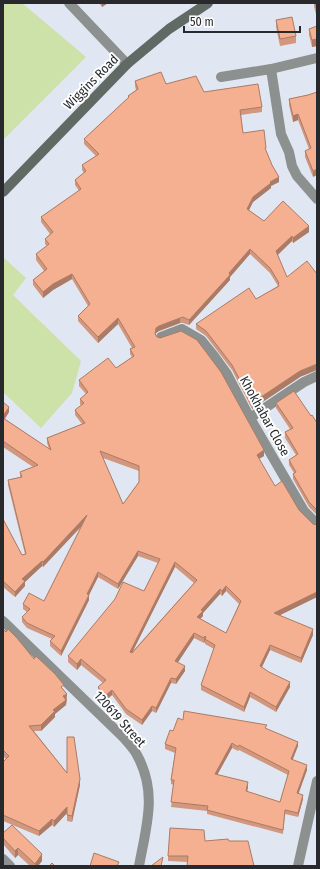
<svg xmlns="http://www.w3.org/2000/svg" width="320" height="869" font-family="'Fira Sans Condensed',sans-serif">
<rect width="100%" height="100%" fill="#e1e7f2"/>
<path fill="#cde2a9" d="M3 3H22L86 57 3 140Z
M3 257 26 278 13 295 81 361 72 393 41 428 3 392Z"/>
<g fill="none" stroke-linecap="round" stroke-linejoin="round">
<path stroke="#8c918f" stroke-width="10" d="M69 3 127 64
M271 69 281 134 289 152 292 166 297 176 317 199
M221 77 271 69 317 58
M161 337 182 329 201 340 214 356 227 374 250 418 304 511 317 524
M250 418 304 382 317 376
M3 621 124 738C129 744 134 749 137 755 158 793 146 827 139 866
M3 859 10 866
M298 866 317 781"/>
<path stroke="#616965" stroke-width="10" d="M3 192 127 64 169 29 208 3"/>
</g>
<path fill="#d2977d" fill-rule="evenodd" d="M99 3H108L102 7Z
M314 3H317V18L314 7Z
M276 20 296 36V43L280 46 276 27Z
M317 26V46L312 47 309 35V29Z
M135 81 166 84 204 92 262 107V112L241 115 243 133 266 151 279 182 271 186V188L253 202 249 210 264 221 309 232 293 243 292 241 278 255 300 377 252 409 232 370 206 336 196 329V324L256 299 278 286 270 273 250 254 230 277V280L189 325 183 323H180L159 331 156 333V335L264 456 259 459 317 597 280 615 313 635 301 663 270 650 262 667 290 687 276 712 250 697 244 712 201 690V685L214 649 205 644V642L204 643 194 638 177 663 185 671 176 684 171 683 156 713 152 711 142 725 126 714 112 695 105 701 98 692V687L103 683 81 665 77 670 68 662V656L144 591 158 563 138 556 118 589 98 577 89 595V600L61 656 50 646V641L52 639 27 628 22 622V617L27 612 23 609V604L44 601 82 526 43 567 42 566 25 582V586L15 597 3 587V519L22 555 25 554 8 485V480L20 477V472L33 467 3 447V402L9 412 5 419 49 449 47 443V438L82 424 75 415V410L81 405 80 404V399L86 394 79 386V380L116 368 132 357 130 354V349L132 348 118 324 98 343 78 321V316L88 306 72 279 53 290 43 298 33 285V280L44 271 36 260V254L47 246 45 244V239L50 234 41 222V217L79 191 75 185V180L84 173 82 170V165L96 156 84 144V139L128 98V96L136 90 135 86ZM103 458 139 471V482L123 504ZM175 567 194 583 132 652ZM226 591 239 604 226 633 200 619 203 616V613L220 594 222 596Z
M317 92 313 177 305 157V151L309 149 298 120 293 122 289 105V99L308 95Z
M276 403 311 416 317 423V515L309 507 293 479V474L294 473 289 465V460L296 455 285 438V432L290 429 276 408Z
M3 629 34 659 64 690 67 700 66 705 55 714V717L41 731H34L67 773 80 785 72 822 67 821V813L54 827 52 825 39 836 3 821V762L6 759 3 756Z
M183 720 267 729 298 746 292 760 307 770 298 793 303 799 298 817 285 814 283 834 207 814V811L171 807 174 785 171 784V780L175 753 165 749V744L173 731ZM232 748 238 751 239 750 288 775 280 802 247 792 248 787 217 775Z
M3 833 42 861 38 866H30L18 855 15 858 3 844Z
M205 841H229L187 862 168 861V856Z"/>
<path fill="#ab7b66" d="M102 3H108L102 7Z
M317 39V46L312 47V40Z
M298 114V120L293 122V116Z
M317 169V175L313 177V171Z
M279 177V182L271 186V188L253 202 247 214V209L253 197 270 182Z
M309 226V232L293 243V238Z
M292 236V241L276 256V251Z
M250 249V254L230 277V280L189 325V320Z
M72 274V279L53 290 43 298V292L53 284Z
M118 318V324L98 343V337Z
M180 318V323L159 331 156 333 155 339 156 328 159 326Z
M317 364V370L300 377 252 409V403L300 371Z
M9 407V412L3 421V416Z
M264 450V456L257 460V455Z
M87 515V520L43 567V562Z
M138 551V556L118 589V584Z
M42 561V566L25 582V586L15 597V592L22 579Z
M175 562V567L130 657V652Z
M98 572V577L87 599V594Z
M226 586V591L222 596V591Z
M220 589V594L203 613V616L197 622V617L201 610Z
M317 592V597L274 618V613Z
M89 595V600L61 656V651Z
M313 629V635L301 663V658Z
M194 633V638L175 667V661Z
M205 636V641L204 643V638Z
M270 645V650L260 671V666Z
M81 659V665L77 670V664Z
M185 666V671L176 684V679Z
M171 678V683L156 713V708Z
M290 682V687L276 712V707Z
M112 690V695L105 701V696Z
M250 692V697L244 712V707Z
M67 694 66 705 55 714V717L41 731V725L63 696Z
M152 706V711L142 725V720Z
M298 742V746L291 764V759Z
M232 743V748L215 779V774Z
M307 765V770L297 798V793Z
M80 779V785L72 822V816Z
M248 782V787L246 796V791Z
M303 795V799L298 817V813Z
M67 807V813L54 827V821Z
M52 819V825L39 836V831Z
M18 848V855L15 858V851Z
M42 854V861L38 866H35V864Z"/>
<path fill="#f4b091" stroke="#ab7b66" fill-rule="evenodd" d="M315 3H317V11Z
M292 17 296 36 280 39 276 20Z
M317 26V39L312 40 309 29Z
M161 72 166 84 196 76 204 92 258 84 262 107 240 110 243 133 264 130 266 148H265L272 165 279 177 270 182 271 183 253 197 247 209 264 221 283 201 309 226 293 238 292 236 276 251 287 277 307 261 317 274V364L300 371 252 403 232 365 206 331 196 324 249 288 256 299 279 286 278 284 279 283 270 268 250 249 229 273 230 275 189 320 183 317 180 318 159 326 156 328 155 334 157 337 160 338 181 331 197 340 221 372 264 450 257 455 275 486 282 481 299 510 313 524 317 525V592L274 613 313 629 301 658 270 645 260 666 269 672 290 682 276 707 250 692 244 707 201 685 215 645 205 639 206 637 205 636 204 638 194 633 175 661 185 666 176 679 171 678 156 708 152 706 142 720 126 709 112 690 105 696 98 687 106 680 81 659 77 664 68 656 115 599 123 582 144 591 160 559 138 551 118 584 98 572 87 594 89 595 61 651 50 641 55 636 27 623 22 617 30 609 23 604 29 593 44 601 87 515 43 562 42 561 22 579 25 581 15 592 3 581V519L22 555 26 554 8 480 22 477 20 472 38 465 3 441V418L51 450 47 438 85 423 75 410 84 403 80 399 88 392 79 380 108 358 116 368 134 356 130 349 135 347 118 318 98 337 78 316 90 304 72 274 53 284 43 292 33 280 47 269 36 254 49 244 45 239 53 232 41 217 81 189 75 180 86 171 82 165 99 154 84 139 129 97 128 96 138 89 135 81ZM100 451 139 466V482L123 504ZM175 562 197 580 132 653 130 652ZM226 586 241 601 226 633 197 617 203 611 201 610 220 589 222 591Z
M317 92V169L313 171 305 151 311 148 298 114 293 116 289 99 308 95Z
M294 391 311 416 312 415 317 423V510L309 502 293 474 296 472 289 460 298 454 285 432 293 428 276 403Z
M3 402 9 407 3 416Z
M3 629 6 632 8 629 17 638 34 659 36 656 55 674 64 685 61 687 67 694 63 696 66 700 53 710 55 711 41 725 29 726 67 773V737H74L80 779 72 816 67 815V807L54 821 52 819 39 831 3 815V762L9 756 3 750Z
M184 711 267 725 265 728 298 742 291 759 307 765 297 793 303 795 298 813 285 810 283 830 207 810 208 806 171 802 174 780H171L176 748 165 744 170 730 173 731 178 718 183 720ZM232 743 238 747 239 745 289 771 280 802 246 791 248 782 215 774Z
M12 825 42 854 35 864 18 848 15 851 3 838V833Z
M170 828 204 830 205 841 228 839 229 841H248L254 866H187L188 856H168Z
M94 853 119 862 117 866H90Z
M163 857 161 866H151Z
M52 863 55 866H49Z"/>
<g text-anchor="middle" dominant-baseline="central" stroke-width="4" stroke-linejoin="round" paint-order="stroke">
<g font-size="13" fill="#27292d" stroke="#fff">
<text transform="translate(91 82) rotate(-45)">Wiggins Road</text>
<text transform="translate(265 416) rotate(61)">Khokhabar Close</text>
<text transform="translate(120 719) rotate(48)">120619 Street</text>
</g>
</g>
<rect width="320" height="869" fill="none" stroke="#27292d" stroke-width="8"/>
<path d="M184 26v6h116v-6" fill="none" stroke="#27292d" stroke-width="2"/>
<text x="190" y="26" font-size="12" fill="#27292d" stroke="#ffffff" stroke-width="3" paint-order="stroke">50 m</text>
</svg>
